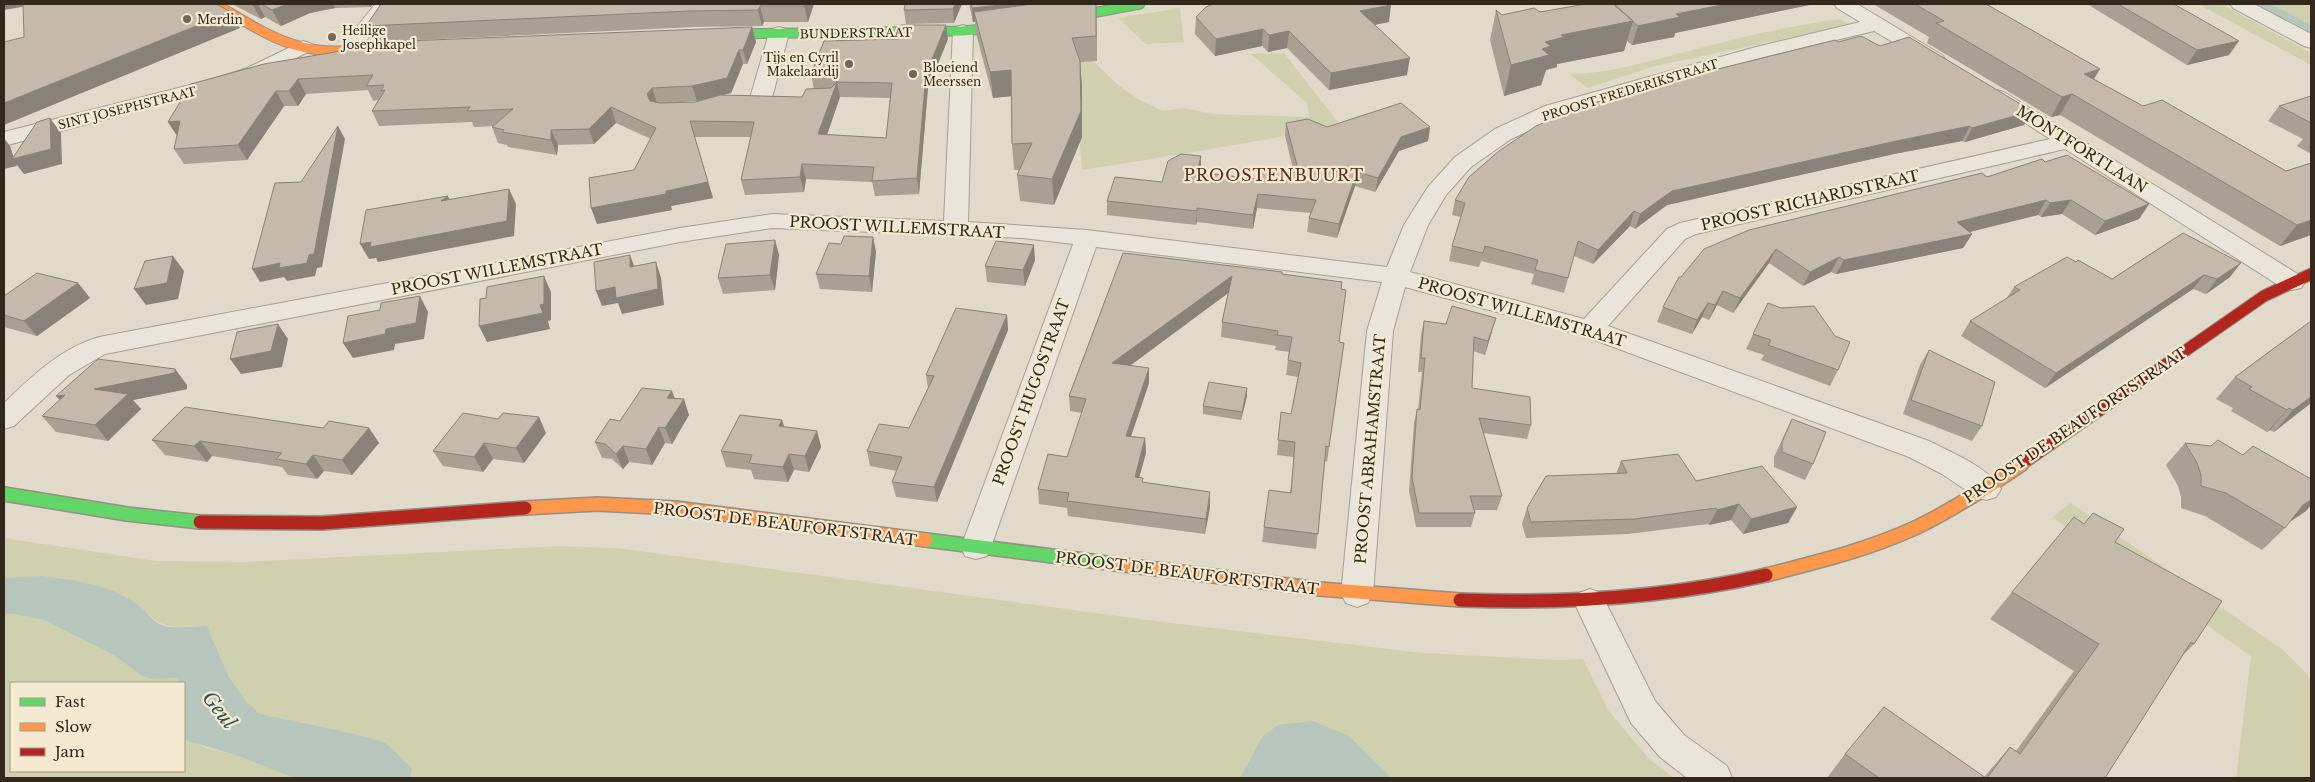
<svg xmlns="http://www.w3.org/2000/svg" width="2315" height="782" font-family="'Libre Baskerville',serif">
<rect width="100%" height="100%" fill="#e1daca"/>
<path fill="#cfd0ad" d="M2198 4H2221L2311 53V65Z
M2257 4H2311V33Z
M1180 8 1184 42 1146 44 1118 18Z
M1839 19 1850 25 1655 66 1588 88 1569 74C1612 74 1655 59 1697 49 1744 36 1791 26 1839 19Z
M1284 53 1341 126 1189 153 1082 170 1073 59H1091L1116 83 1136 98 1163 111 1184 108 1213 114 1309 117 1307 103 1251 54Z
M2071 503 2283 650 2308 675 2311 682V778H2236L2251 656 2052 517Z
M4 538 156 561 246 562 561 546 617 548 1155 621 1422 653 1560 660 1583 659 1608 710 1650 760 1674 778H1392L1349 736 1263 737 1240 778H410L412 768 385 742 351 733 260 714 246 701 229 677 207 626C173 627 163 632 139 605L37 576 4 578Z
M4 614H12L44 620 115 656 142 676 152 679 177 678 180 682 11 683V771H184V738L206 748 238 756 294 778H4Z"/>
<path fill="#b6c6bc" d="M37 576C72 579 108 584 137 604 147 611 152 622 164 626 174 629 196 626 207 626L229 677 246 701 260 714 351 733 385 742 412 768 410 778H294L238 756 185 740 184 738V683H180L177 678 152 679 142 676 115 656 44 620 12 614H4V578Z
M1313 721 1349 736 1392 778H1240L1262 737 1278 725Z"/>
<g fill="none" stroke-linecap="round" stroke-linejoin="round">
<path stroke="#b6c6bc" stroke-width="7" d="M2263 4 2311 29"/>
<defs>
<path id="street" d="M375 4H395L355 55 348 57 341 55 338 51Z
M1834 4H1857L1942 55 1945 59 1942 63 1935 65 1928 63 1874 31 1768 56 1561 116 1511 139 1471 167 1446 195 1428 225 1410 272 1584 319 1667 229 1680 223 2050 139 1990 100 1986 96 1990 92 1997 90 2004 92 2301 276 2305 282 2301 288 2292 290 2283 288 2065 149 1696 234 1685 239 1608 326 1929 441C1950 452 1990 468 2001 489L1996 497 1986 500 1976 497 1942 474 1909 457 1581 335 1405 287 1393 331 1373 594 1368 603 1357 607 1346 603 1341 594 1367 331 1382 282 1096 247 991 547 987 556 976 559 965 556 961 547 1073 244 1023 238 772 228 680 242 105 354 69 375 14 426 4 429V403C32 376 61 348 99 337L680 228 772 214 944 221 953 31 956 27 963 25 970 27 973 31 968 222 1087 230 1387 267 1404 225 1428 187 1455 157 1495 129 1545 106 1756 47 1860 22 1837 8Z
M2230 4H2254L2311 34V48L2304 46 2233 8Z
M779 27 786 29 789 33 772 98 768 102 761 104 754 102 750 98 769 33 772 29Z
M303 41 310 43 313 47 310 51 261 76 228 87 4 146V132L214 79 247 68Z
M1590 589 1601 593 1655 701 1684 735 1727 766 1732 778H1687L1660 757 1631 723 1574 602 1579 593Z"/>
<path id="fast-far1" d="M1060 19 1140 4
M716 34 963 31 1013 26"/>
<path id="fast" d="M4 494 127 514 200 522
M926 540 1115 564"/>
<path id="slow-far2" d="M215 4C243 20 270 39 302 47 327 53 353 51 379 50"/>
<path id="slow-far1" d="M2021 465 2028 460"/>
<path id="slow" d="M525 508 597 504 676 508 926 540
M1115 564 1320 589 1460 600
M1766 575C1817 562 1867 550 1915 528 1953 510 1988 487 2022 464"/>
<path id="jam-far1" d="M2028 460 2264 296 2311 274"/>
<path id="jam" d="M200 522 322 523 525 508
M1460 600C1564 604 1665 598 1766 575"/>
</defs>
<use href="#street" stroke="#a69f94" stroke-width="2"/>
<use href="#fast-far1" stroke="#958f84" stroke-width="11"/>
<use href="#fast" stroke="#958f84" stroke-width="16"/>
<use href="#slow-far2" stroke="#958f84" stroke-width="11"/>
<use href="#slow-far1" stroke="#958f84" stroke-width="13"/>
<use href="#slow" stroke="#958f84" stroke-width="16"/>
<use href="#jam-far1" stroke="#958f84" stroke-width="13"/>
<use href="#jam" stroke="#958f84" stroke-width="16"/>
<use href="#street" fill="#eae5db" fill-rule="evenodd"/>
<use href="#fast-far1" stroke="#63d668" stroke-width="9"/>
<use href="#fast" stroke="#63d668" stroke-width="13"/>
<use href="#slow-far2" stroke="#ff974d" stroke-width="9"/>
<use href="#slow-far1" stroke="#ff974d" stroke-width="11"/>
<use href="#slow" stroke="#ff974d" stroke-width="13"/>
<use href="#jam-far1" stroke="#b3261e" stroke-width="11"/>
<use href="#jam" stroke="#b3261e" stroke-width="13"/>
</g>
<path fill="#a99f93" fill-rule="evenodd" d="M232 4H373L370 7 335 8 310 13 281 26 265 17 261 19Z
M381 4H814L808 22H764L762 26 695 27 374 42 366 26Z
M962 4 954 23 906 24 904 10Z
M969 4H1096L1097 61 1080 62 1082 87V137L1054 205 1020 201 1017 175 1019 170H1014L1012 144 1011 96 993 98 977 37 975 22H973Z
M1624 4H1814L1675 33 1674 37 1632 45 1627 41 1624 51 1557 64V67L1546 70 1541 85 1504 96 1490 40 1496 10 1502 15 1615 5Z
M1873 4H1986L2094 79 2143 106 2286 171 2311 163V235L2280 246 2060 115 2051 117 1927 43 1929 37Z
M2087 4H2174L2229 55 2187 65Z
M1196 17 1389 22 1374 25 1407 75 1329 90 1287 48 1268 52 1262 46 1215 56 1195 34Z
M752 27 756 42 747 64H743L731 93 723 95 802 97 814 89 811 74 948 39 928 88 919 194 875 196 872 182 806 179 804 192 745 195 741 180 751 137H694L713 198 671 206 672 210 597 224 634 170 651 139 616 123 594 144 558 145 557 155 508 147 507 145 498 143 492 127 494 126 474 127 472 122 379 126 372 111 378 100 373 101 368 90 306 94 298 106H284L247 160 184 164 174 149 177 136 168 122 191 84ZM840 97 890 98 886 138 827 135ZM697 101 695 102 668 103Z
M1838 42 1880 46 2032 111 2024 125 1965 142 1962 141 1894 154 1667 205 1635 229 1630 226 1593 264 1574 256 1564 293 1531 284 1534 274 1481 261 1479 267 1449 261 1452 246 1461 217 1452 215 1455 200Z
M2311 96V154L2297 146 2303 139 2268 121 2279 106Z
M1286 123 1327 127H1430L1428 141 1399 151 1375 192 1355 186 1337 238 1307 232 1309 218 1311 213 1257 208 1253 229 1197 222 1196 225 1107 215V201L1162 182 1201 156 1200 172 1256 179 1294 173 1285 136Z
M2045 162 2149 204 2139 219 2095 235 2062 214 2041 217 2038 215 1969 232 1972 234 1963 248 1836 274 1831 272 1803 286 1769 263 1733 313 1717 305 1709 320 1702 317 1692 334 1657 322 1663 307 1681 277 1987 177Z
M2183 233 2230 277 2206 294 2193 289 2045 388 1961 336 1970 321 2006 299 2014 287 2112 279Z
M873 237 876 252 872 292 820 289 816 274 841 244Z
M775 240 779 255 775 290 723 294 718 278Z
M1123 253 1342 282 1339 342 1344 343 1327 462 1325 461 1316 549 1262 542 1264 527 1290 493 1294 457 1277 455 1281 412 1291 414 1298 377 1286 375 1289 352 1275 350 1276 346 1221 337 1222 322 1228 293 1130 366 1149 368V383L1131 436 1145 438 1146 453 1139 478 1143 483 1210 507 1205 534 1068 516 1067 508 1039 504 1038 489 1067 457 1082 413 1070 411 1069 396Z
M1035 260 1025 286 987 282 985 266Z
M78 283 90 298 37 336 4 327V296Z
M1768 303 1838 370 1830 386 1761 360 1764 355 1746 349Z
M1007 315 1008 330 937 502 896 497 892 482 897 471 870 466 867 451 909 428 928 388 926 375Z
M1424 321 1492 331 1485 355 1473 351 1472 388 1531 425 1527 439 1483 433 1502 496 1497 510H1474L1475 513 1471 527H1416L1409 491 1414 423 1417 409H1418L1422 372H1418L1421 335Z
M2311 321V403L2274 432 2270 430 2267 432 2231 411 2233 408 2216 399 2235 377Z
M1929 350 1982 426 1972 441 1903 414 1920 365Z
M175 369 187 385V389L133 400 141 409 108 441 56 432 42 416Z
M1247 388V396L1241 420 1203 414V406Z
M675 398 689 415 672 444 665 443 652 465 629 462 623 469 612 459 602 458 595 442 620 421Z
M498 419 546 433 524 463 493 459 483 472 443 466 433 451Z
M1792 419 1813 464 1805 480 1774 467V457Z
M782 420 784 427 817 431 821 447 809 472 794 470 788 482 754 479 751 470 726 467 721 451Z
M323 428H369L379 443 352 475 324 471 317 479 288 475 282 467 212 456 207 462 165 455 152 440Z
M2185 443 2243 455 2311 479V505L2306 511 2290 521 2285 528 2262 550 2205 516 2181 508V497L2178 486 2166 465Z
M1621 461 1696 481 1797 507 1788 523 1743 534 1731 520 1709 525 1708 524 1628 534 1526 538 1522 524 1527 508 1616 474Z
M2115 542 2194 644 2182 656 2105 778H1827L1845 754 1984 777 2010 747 2016 751 2074 671 1990 619 2012 592Z"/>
<path fill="#898278" d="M4 4H32L33 5 4 10Z
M252 4H258L265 17 261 19Z
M287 4H333L335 8 310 13 281 26 272 10Z
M368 4H373L370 7Z
M805 4H814L808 22 804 6Z
M955 4H962L954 23 953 9Z
M1011 4H1096L1097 61 1096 36 974 12 975 22H973L972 8Z
M1727 4H1814L1675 33 1674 37 1632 45 1638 26 1676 14Z
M1391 5 1389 22 1358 28 1360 11Z
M760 6 764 22 762 26 758 10Z
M231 12 240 28 4 125V103Z
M1633 21 1624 51 1557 64V67L1546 70 1541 85 1504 96 1511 65 1542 49 1545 42 1561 35Z
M946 25 948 39 928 88 919 194 917 178 926 74Z
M752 27 756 42 747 64 743 50Z
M1263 29 1262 46 1215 56 1216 39Z
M1289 31 1287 48 1268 52 1269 35Z
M2239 41 2229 55 2187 65 2197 50Z
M739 50 743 64 731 93 697 101 692 86Z
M1410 58 1407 75 1329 90 1331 73Z
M1080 61 1082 87V137L1054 205 1052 179Z
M2100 69 2088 89 2084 74Z
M1011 70 1013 96 993 98 990 72Z
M298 79 306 94 298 106 289 91Z
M837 82 840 97 822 149 818 134Z
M652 88 657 103 652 109 647 94Z
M276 91 284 106 247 160 238 145Z
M2072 94 2060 115 2051 117 2062 97Z
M611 107 616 123 594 144 589 129Z
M2032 111 2024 125 1965 142 1972 128Z
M50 118 61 133 62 164 24 174 16 164 17 166 4 169V138L10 146 14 158Z
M180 121 178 137 168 122Z
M690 121 713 198 671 206 672 210 597 224 591 208 666 191Z
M338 126 345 139 322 267 317 268 315 276 287 281 284 277 260 282 252 269 280 263Z
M1970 126 1962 141 1894 154 1667 205 1635 229 1640 214 1672 191 1901 140Z
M1430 127 1428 141 1399 151 1375 192 1378 178 1401 137Z
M551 130 558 145 557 155 551 140Z
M1201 156V170L1197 186V172Z
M802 164 806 179 804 192 800 177Z
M1357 172 1355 186 1337 238 1339 224Z
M509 189 516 204 514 236 378 262 376 258 369 259 360 244Z
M1258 194 1257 208 1253 229V215Z
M448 196 455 211 441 201Z
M2046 200 2038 215 1949 237 1957 222Z
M2071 200 2062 214 2041 217 2050 203Z
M2149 204 2139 219 2095 235 2105 221Z
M1197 208V222L1196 225 1197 211Z
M1634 211 1630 226 1593 264 1598 250Z
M2311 220V235L2280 246 2297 225Z
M1972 234 1963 248 1836 274 1844 260Z
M873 237 876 252 872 292 869 276Z
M775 240 779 255 775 290 770 275Z
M1034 245 1035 260 1025 286 1023 270Z
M1776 249 1769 263 1733 313 1740 298Z
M630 255 636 271 630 267Z
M173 256 184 271 178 299 146 305 134 289Z
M1839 257 1831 272 1803 286 1810 272Z
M656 262 661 278 664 305 622 314 618 303 602 306 596 291Z
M2241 263 2230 277 2206 294 2217 279Z
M2204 275 2193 289 2045 388 2056 373Z
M544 276 551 292V320L548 321 550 329 487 342 479 326 540 305Z
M1232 276 1231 291 1113 378 1112 363Z
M78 283 90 298 37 336 24 321Z
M1723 291 1717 305 1709 320 1715 305Z
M420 296 428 312 424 339 395 344 394 350 353 358 343 343 386 329Z
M1708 303 1702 317 1692 334 1697 320Z
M1007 315 1008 330 937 502 934 487Z
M1496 318 1492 331 1485 355 1488 341Z
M278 324 288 339 282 367 241 374 230 359Z
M1149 368V383L1126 451V436Z
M175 369 187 385V389L133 400 141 409 108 441 95 425 94 389Z
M1247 388V396L1241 420 1242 412Z
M672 391 678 407 667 398Z
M65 395 70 412 56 396Z
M2311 397V403L2274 432 2293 410Z
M684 399 689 415 672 444 665 428Z
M2289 408 2270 430 2267 432 2287 410Z
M539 417 546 433 524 463 516 448Z
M782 420 787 436 779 426Z
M659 427 665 443 652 465 646 449Z
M369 428 379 443 352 475 342 460Z
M817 431 821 447 809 472 805 456Z
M1145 438 1146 453 1135 492V477Z
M200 441 212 456 207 462 194 446Z
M484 443 493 459 483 472 474 457Z
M623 446 629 462 623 469 616 454Z
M789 454 794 470 788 482 783 467Z
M313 455 324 471 317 479 306 464Z
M1210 492V507L1205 534 1206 519Z
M2311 500V505L2306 511 2281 528 2303 505Z
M1739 504 1731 520 1709 525 1717 510Z
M1797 507 1788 523 1743 534 1751 519Z"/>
<path fill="#c4b9ab" stroke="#898278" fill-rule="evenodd" d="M23 4H216L231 12 4 103V42L24 37Z
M261 4H287L272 10Z
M381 4H805L804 6H760L758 10 690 11 366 26Z
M905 4H955L953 9 904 10Z
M971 4H1011L972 8Z
M1032 4H1096V36L1072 38 1080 61 1081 111 1052 179 1017 175 1032 143 1012 144 1011 70 990 72 974 12Z
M1213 4H1390L1391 5 1360 11 1410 58 1331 73 1289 31 1269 35 1263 29 1216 39 1196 17 1206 7Z
M1586 4H1613L1633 21 1561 35 1564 37 1545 42 1551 46 1542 49 1549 55 1511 65 1496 10 1502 15 1534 8 1540 12Z
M1624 4H1727L1676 14 1680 17 1638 26 1633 22V21L1615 5Z
M1915 4H1986L2100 69 2084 74 2143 106 2162 100 2286 171 2311 163V220L2297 225 2072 94 2062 97 1936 23 1944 21Z
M2118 4H2174L2239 41 2197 50Z
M901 25H946L926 74 917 178 872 181 874 167 802 164 800 177 741 180 754 122 690 121 708 182 666 191V194L591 208 589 178 634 170 656 128 611 107 589 129 551 130V140L502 132 504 130 492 127 513 109 467 111 470 107 372 111 385 90 381 91 384 85 366 86 373 75 298 79 289 91H276L238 145 174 149 180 121 168 122 191 84 264 64 353 49 357 43 752 27 743 50H739L727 78 692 86 652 88 647 94 650 101 660 103 695 102 720 95 802 97 806 89 831 88 837 82 831 76 811 74 824 41 898 39ZM837 82 892 83 886 138 818 134Z
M1861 36 1880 46 1909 37 2032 111 1972 128 1970 126 1901 140 1672 191 1640 214 1634 211 1598 250 1578 241 1568 278 1535 270 1538 260 1485 246 1483 253 1452 246 1465 203 1455 200 1469 177 1499 151 1536 126 1579 107 1718 69 1835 40 1838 42Z
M2311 96V123L2279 106Z
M1401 103 1430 127 1401 137 1378 178 1357 172 1339 224 1309 218 1316 200 1258 194 1253 215 1197 208V211L1107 201 1115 177 1162 182 1168 161 1181 154 1201 156 1197 172 1256 179 1258 170 1299 173 1286 123 1308 119 1327 127Z
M50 118 51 149 12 159 37 122Z
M338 126 314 254 309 255 307 263 279 268 280 263 252 269 275 183 301 182Z
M2067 155 2149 204 2105 221 2071 200 2050 203 2046 200 1957 222 1972 234 1844 260 1839 257 1810 272 1776 249 1740 298 1723 291 1715 305 1708 303 1697 320 1663 307 1679 277H1681L1704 249 1749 230 1982 173 1987 177 2042 159 2045 162Z
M509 189 507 221 370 247 371 242 360 244 366 210 448 196 441 201Z
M2183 233 2241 263 2217 279 2204 275 2056 373 1970 321 2020 290 2014 287 2067 257 2076 262 2078 260 2112 279Z
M844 236 873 237 869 276 816 274 829 243 841 244Z
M775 240 770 275 718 278 726 244Z
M996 241 1034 245 1023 270 985 266Z
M1123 253 1282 272V274L1342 282 1341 289 1346 290 1339 342 1344 343 1329 447 1326 446 1318 534 1264 527 1269 490 1291 493 1295 442 1278 440 1281 412 1291 414 1301 363 1288 360 1292 337 1277 335 1278 331 1222 322 1232 276 1112 363 1149 368 1126 436 1145 438 1135 477 1143 478 1142 482 1210 492 1206 519 1067 501 1069 493 1038 489 1048 454 1067 457 1086 399 1069 396Z
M630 255V267L656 262 658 289 616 298 615 287 596 291 594 262Z
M173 256 167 283 134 289 145 261Z
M37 273 78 283 24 321 4 315V296Z
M544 276V304L540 305 543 313 479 326 480 299 486 298 487 287Z
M420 296 416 323 386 329 385 334 343 343 348 316 380 310 381 303Z
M1768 303 1781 308 1814 306 1835 336 1850 342 1838 370 1768 345 1771 340 1753 334Z
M1452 306 1496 318 1488 341 1474 337 1472 388 1530 397 1531 425 1479 418 1502 496H1470L1475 513H1419L1412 477 1417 409 1420 410 1425 358H1421L1424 321 1446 324Z
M956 308 1007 315 934 487 892 482 902 457 867 451 879 424 909 428 934 376 926 375Z
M2311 321V397L2293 410 2289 408 2287 410 2249 389 2252 387 2235 377Z
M278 324 271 351 230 359 237 332Z
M1929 350 1995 382 1982 426 1911 400Z
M98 359 175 369V373L94 389 128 394 95 425 42 416 65 395 56 396Z
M1209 382 1247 388 1242 412 1203 406Z
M642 388 672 391 667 398 684 399 665 428 659 427 646 449 623 446 616 454 605 444 595 442 610 419 620 421Z
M185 407 323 428 329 421 369 428 342 460 313 455 306 464 276 459 282 453 200 441 194 446 152 440Z
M463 413 498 419 503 413 539 417 516 448 484 443 474 457 433 451Z
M740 415 782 420 779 426 817 431 805 456 789 454 783 467 749 463 752 455 721 451Z
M1792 419 1826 432 1813 464 1782 452V442Z
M2218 440 2243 455 2253 446 2311 479V500L2303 505 2285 528 2226 493 2201 486V475L2197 463 2185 443 2211 446Z
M1678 454 1696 481 1762 466 1797 507 1751 519 1739 504 1717 510 1716 508 1635 519 1531 522 1527 508 1546 476 1627 473 1621 461Z
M2093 513 2124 529 2115 542 2222 601 2194 644 2191 642 2105 778H1987L2010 747 2020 754 2099 644 2012 592 2074 517 2084 524Z
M1884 707 1986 778H1879L1845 754Z"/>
<g fill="#70665a" stroke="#f2e9d0" stroke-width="2">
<circle cx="187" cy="19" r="5"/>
<circle cx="332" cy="37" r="5"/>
<circle cx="849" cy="64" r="5"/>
<circle cx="913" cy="74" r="5"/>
</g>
<g text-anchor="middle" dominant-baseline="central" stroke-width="4.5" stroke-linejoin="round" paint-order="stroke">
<g font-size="12" fill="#33281d" stroke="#f2e9d0" text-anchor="start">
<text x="197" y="19">Merdin</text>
<text x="342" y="30">Heilige<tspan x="342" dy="14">Josephkapel</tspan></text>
<text x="839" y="57" text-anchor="end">Tijs en Cyril<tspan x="839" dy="14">Makelaardij</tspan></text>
<text x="923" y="67">Bloeiend<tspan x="923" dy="14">Meerssen</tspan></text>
</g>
<g font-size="12" fill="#33281d" stroke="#f2e9d0">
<text transform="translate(856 33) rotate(-1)">BUNDERSTRAAT</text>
<text transform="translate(1630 90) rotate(-17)">PROOST FREDERIKSTRAAT</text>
<text transform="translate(127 108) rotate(-14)">SINT JOSEPHSTRAAT</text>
</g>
<g font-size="15" fill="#33281d" stroke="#f2e9d0">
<text transform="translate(2082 149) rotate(32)">MONTFORTLAAN</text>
<text transform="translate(1810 200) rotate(-13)">PROOST RICHARDSTRAAT</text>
<text transform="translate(897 227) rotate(3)">PROOST WILLEMSTRAAT</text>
<text transform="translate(497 269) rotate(-11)">PROOST WILLEMSTRAAT</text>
<text transform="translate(1522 312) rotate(16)">PROOST WILLEMSTRAAT</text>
<text transform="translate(1031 392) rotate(-70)">PROOST HUGOSTRAAT</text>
<text transform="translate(2075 425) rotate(-34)">PROOST DE BEAUFORTSTRAAT</text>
<text transform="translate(1370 449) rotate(-85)">PROOST ABRAHAMSTRAAT</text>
<text transform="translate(785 524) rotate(7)">PROOST DE BEAUFORTSTRAAT</text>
<text transform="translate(1187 573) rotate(7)">PROOST DE BEAUFORTSTRAAT</text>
</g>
<g font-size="16" letter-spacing="1" fill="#5c2d20" stroke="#f2e9d0">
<text x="1274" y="175">PROOSTENBUURT</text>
</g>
<g font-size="19" font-style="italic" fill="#2d5250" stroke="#f2e9d0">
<text transform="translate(219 710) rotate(52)">Geul</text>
</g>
</g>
<rect width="2315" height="782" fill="none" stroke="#33281d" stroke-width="10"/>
<rect x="10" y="682" width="175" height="90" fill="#f2e9d0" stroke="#a69c88"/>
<rect x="20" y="698" width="25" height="8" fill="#63d668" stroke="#a69c88"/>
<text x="55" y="707" font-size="15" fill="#33281d">Fast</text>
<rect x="20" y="723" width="25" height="8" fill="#ff974d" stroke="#a69c88"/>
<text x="55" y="732" font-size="15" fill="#33281d">Slow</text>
<rect x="20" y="748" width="25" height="8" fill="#b3261e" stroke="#a69c88"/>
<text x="55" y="757" font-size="15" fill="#33281d">Jam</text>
</svg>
